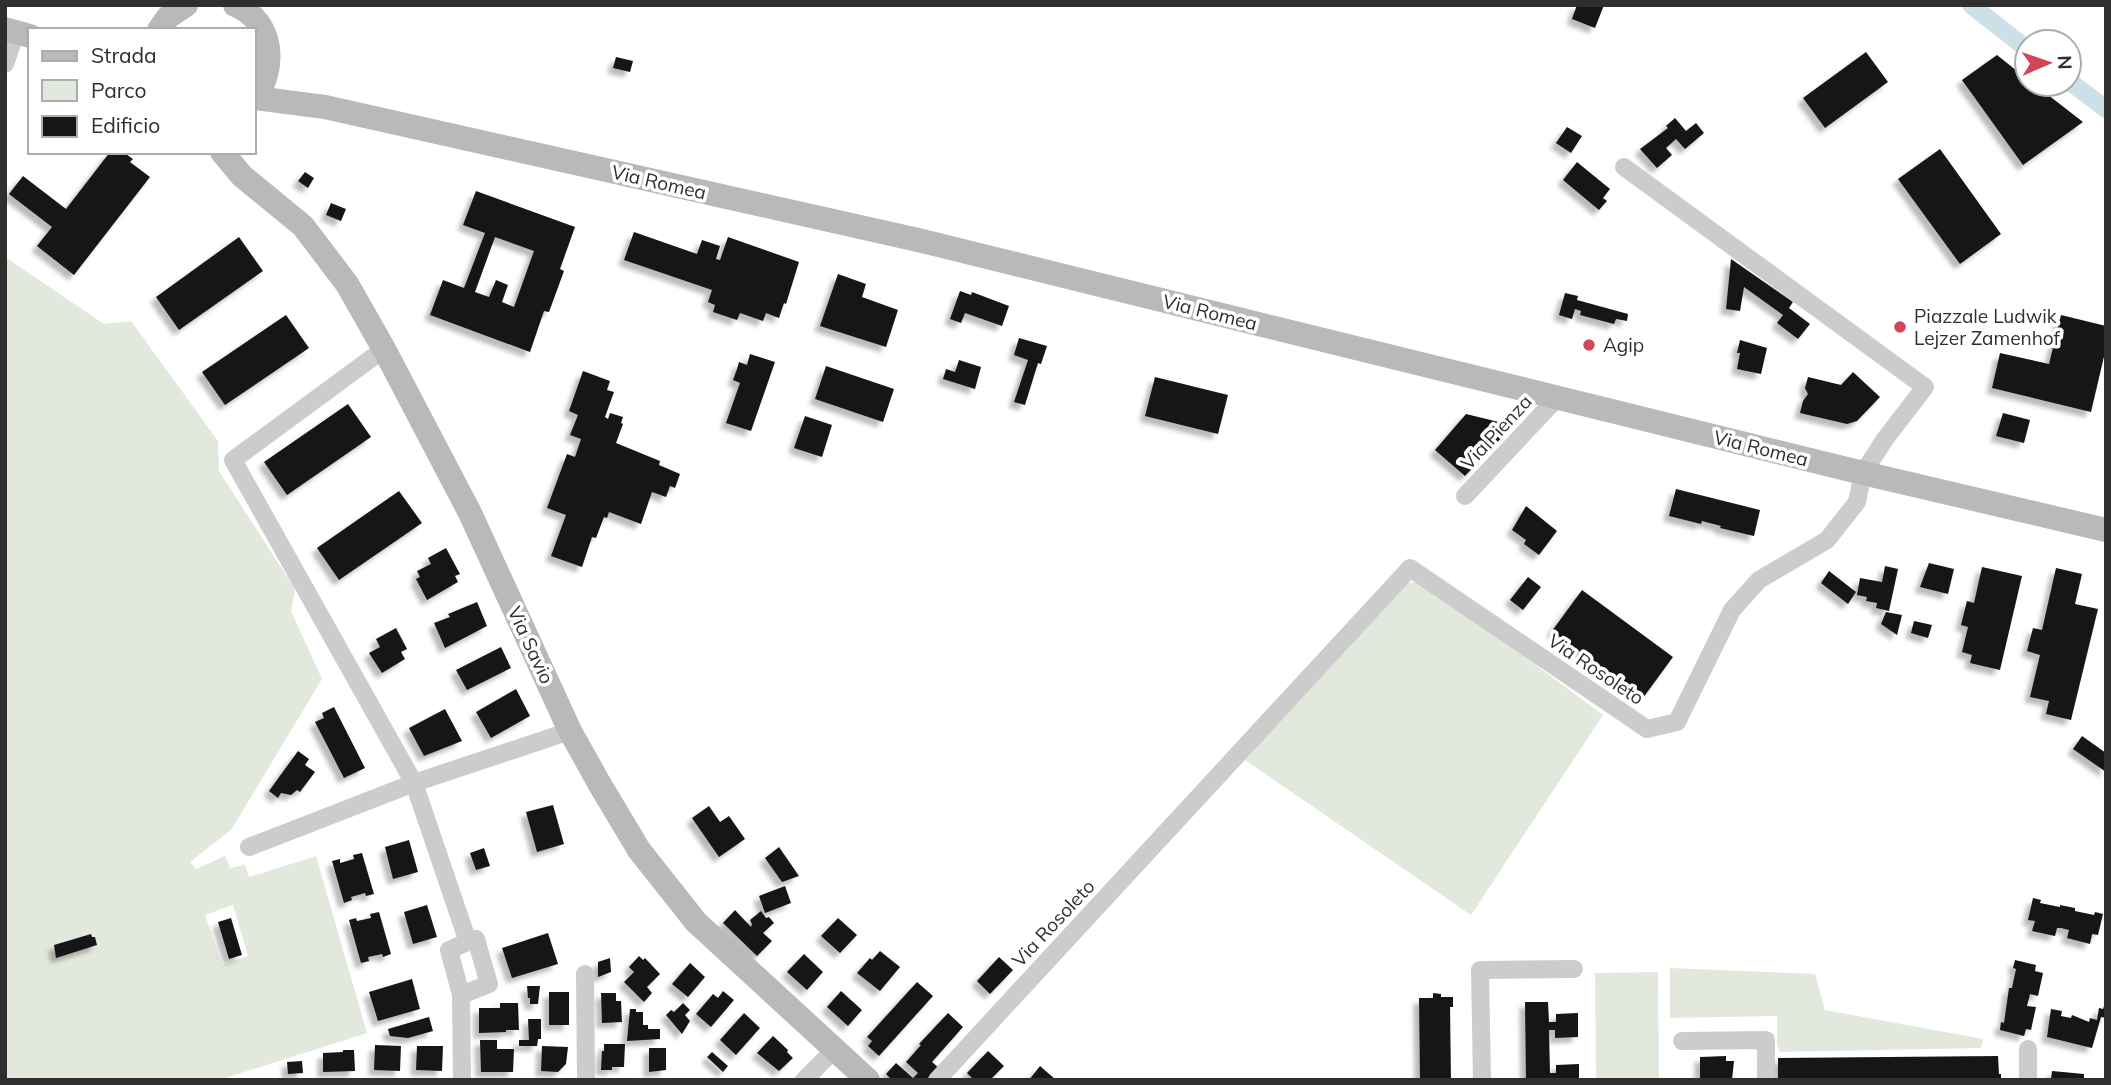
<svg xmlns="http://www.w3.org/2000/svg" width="2111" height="1085" font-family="Mulish,sans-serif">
<defs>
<filter id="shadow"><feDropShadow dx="-5.5" dy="5.5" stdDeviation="2" flood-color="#0004"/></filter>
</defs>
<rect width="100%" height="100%" fill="#fff"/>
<path fill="#e3e8dc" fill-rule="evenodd" d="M5 257 104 324 131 321 218 441 219 471 295 589 291 611 322 679 231 830 190 862 196 869 225 856 230 868 245 865 249 877 316 856 367 1033 219 1080H5ZM233 905 248 956 222 965 205 915Z
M1424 582 1603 715 1471 915 1245 760 1295 694 1403 583Z
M1670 968 1815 974 1825 1010 1983 1039 1981 1048 1780 1052 1777 1044V1016L1670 1018Z
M1658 972 1659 1080H1596L1595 973Z"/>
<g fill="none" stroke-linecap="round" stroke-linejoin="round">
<path stroke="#cde0e8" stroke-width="18" d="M1971 5 2027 49
M2069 81 2106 109"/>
</g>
<path fill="#161616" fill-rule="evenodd" filter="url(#shadow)" d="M1577 5H1604L1595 28 1572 19Z
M1866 52 1888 82 1825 128 1803 98Z
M1997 55 2027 79V84H2034L2083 122 2023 165 1962 80Z
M616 57 633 61 630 72 613 68Z
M1675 118 1686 131 1696 123 1704 133 1685 149 1676 139 1666 148 1672 155 1657 168 1640 149 1668 128 1666 126Z
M1567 127 1582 136 1571 153 1556 143Z
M1940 149 2001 234 1960 264 1898 179Z
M110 152H123L133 159 130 162 150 177 74 275 37 246 52 227 9 194 23 176 66 209Z
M1577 162 1610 189 1603 198 1607 201 1599 210 1563 180Z
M305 172 314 178 308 188 298 181Z
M476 191 575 227 560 269 564 271 549 312 544 311 530 352 430 315 443 280 464 288 485 233 463 225ZM495 237 534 251 514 307 502 302 508 285 496 280 489 297 475 292Z
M331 203 346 209 341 221 326 215Z
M634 232 697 254 702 240 720 246 716 259 720 260 728 237 799 262 786 304 784 303 779 318 766 313 763 321 740 313 737 320 713 312 715 305 708 302 712 290 624 260Z
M239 237 263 271 179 330 156 297Z
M1731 259 1793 302 1789 308 1810 324 1798 339 1777 323 1783 315 1744 287 1740 311 1726 309Z
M838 274 866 284 862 297 898 310 886 347 820 326Z
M960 291 971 295 972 292 1009 306 1002 326 965 313 961 323 950 319Z
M1565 293 1578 296 1577 300 1628 314 1627 321 1616 319 1614 324 1580 315 1581 311 1575 309 1572 319 1559 315Z
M286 315 309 348 225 405 202 372Z
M2061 315 2106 326V348L2091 412 1992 388 2000 353 2049 364Z
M1019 338 1047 346 1041 364 1038 363 1025 405 1014 402 1028 360 1014 355Z
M1740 340 1767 348 1761 374 1737 369 1740 353H1737Z
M750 354 775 362 751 431 726 423 740 383 733 380 737 369 739 362 747 365Z
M959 360 981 367 975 389 943 379 946 369 955 372Z
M826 366 894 389 883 422 815 399Z
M583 371 610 381 607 390 614 392 605 417 608 419 610 413 623 417 621 423 623 424 616 443 660 461 659 465 680 474 675 488 670 486 666 497 652 492 641 524 609 512 607 518 604 517 596 538 592 537 582 567 551 556 566 515 547 508 567 454 575 457 581 439 570 435 578 415 569 411Z
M1853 372 1880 397 1857 421 1847 424 1800 413 1803 401 1808 394 1805 388 1808 377 1841 385Z
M1155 377 1228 395 1218 434 1145 416Z
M348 404 371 437 287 495 264 462Z
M2003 413 2030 420 2024 443 1996 436Z
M1466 414 1507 424 1505 434 1465 476 1435 450Z
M805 416 832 425 822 457 794 448Z
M1676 489 1760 510 1754 536 1720 528 1721 526 1702 521 1701 524 1669 516Z
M399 491 422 523 339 580 317 548Z
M1526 506 1557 531 1539 555 1524 544 1526 540 1512 530Z
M446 548 460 574 455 576 458 582 427 600 416 579 420 577 417 571 431 564 428 558Z
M1929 563 1954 569 1948 594 1920 587Z
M1885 566 1898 569 1889 611 1876 608 1877 603 1866 601 1867 597 1857 595 1860 578 1882 582Z
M1982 567 2022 576 2000 670 1970 663 1972 655 1962 652 1968 627 1961 625 1967 601 1974 603Z
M2056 568 2082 574 2075 604 2098 609 2071 720 2046 714 2049 701 2030 697 2040 655 2027 651 2033 628 2042 630Z
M1829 571 1856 592 1848 604 1821 583Z
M1528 577 1541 587 1523 610 1510 600Z
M1582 590 1673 657 1643 698 1552 631Z
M477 602 487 626 445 648 434 623 450 617 448 614Z
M1886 612 1902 615 1897 635 1881 624Z
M1914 621 1932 625 1928 638 1911 633Z
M396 628 407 649 401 652 405 659 382 673 369 653 380 647 376 639Z
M501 647 511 668 467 690 456 670Z
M516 689 530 716 491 738 476 712Z
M334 707 365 768 344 778 315 722 324 718 322 713Z
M445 709 462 741 424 756 409 728Z
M2082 736 2106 753V772L2073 749Z
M298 751 309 759 305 765 315 772 300 792 297 790 291 795 281 793 278 798 269 791Z
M553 805 564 844 537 852 526 812Z
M709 806 720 822 729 816 745 839 719 857 692 818Z
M409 840 418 872 393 879 385 847Z
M779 847 799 876 782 882 765 858Z
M484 848 490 866 476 870 470 853Z
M362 853 374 894 366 896 365 893 351 897 352 900 344 903 332 861 340 859V863L354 859 353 855Z
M785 886 791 903 765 913 759 896Z
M2033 898 2041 900 2040 903 2060 907V905L2075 908V911L2094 915 2095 912 2103 914 2098 935 2092 934 2090 944 2067 938 2069 930 2061 928H2057L2055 936 2032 931 2035 921 2028 920Z
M427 905 437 937 413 944 404 912Z
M735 910 751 927 752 924 750 920 761 911 766 918 769 917 774 923 763 933 772 941 757 956 723 923Z
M379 912 391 954 383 957 382 954 368 957 369 961 361 963 349 920 356 918 357 921 371 918 370 914Z
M231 918 242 955 229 959 218 922Z
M838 918 857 935 840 953 821 936Z
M548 933 558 964 512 978 502 948Z
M91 934 92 937H95L97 945 56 958 54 945Z
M880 951 900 967 880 991 857 973 870 958 872 960Z
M804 954 823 972 807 990 787 972Z
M639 956 643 960 645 958 660 974 647 987 652 993 644 1002 624 982 634 972 629 967Z
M999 957 1013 970 990 994 977 981Z
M610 958 611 972 598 977V962Z
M2015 960 2036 965 2035 971 2043 973 2038 996 2030 994 2027 1006 2036 1007 2031 1030 2026 1029 2024 1036 2000 1030 2001 1022 2004 1023 2009 988H2012L2016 969 2013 968Z
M690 963 705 977 688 997 672 984Z
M412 979 420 1009 378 1021 369 992Z
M917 982 933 996 879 1056 868 1046 872 1041 867 1037Z
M527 986H540L538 1004H530V998H528Z
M723 991 734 1000 711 1027 696 1014 713 994 718 998Z
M841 991 862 1010 848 1026 827 1007Z
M549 992H569V1025H549Z
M601 993H616V1001H621L622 1022 602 1023Z
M1433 993 1441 994V997H1453V1007H1450L1451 1080H1420L1419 998H1433Z
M1525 1002H1548L1549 1022H1556V1014L1578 1013V1037L1555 1038V1030H1549L1550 1073H1556V1065L1579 1064V1080H1526Z
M500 1003H518L519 1030H506V1032L479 1033V1008H500Z
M683 1003 690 1010 685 1015 690 1021 682 1034 666 1015 671 1010 674 1012Z
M2105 1003 2106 1018 2101 1017 2092 1048 2047 1037 2051 1009 2062 1011 2061 1016 2071 1018 2072 1015 2089 1022 2090 1018 2097 1020 2099 1008 2103 1009Z
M630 1009H636V1012H643V1025H648V1029H660V1039L627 1041Z
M744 1013 760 1028 736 1055 720 1040Z
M948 1013 963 1027 932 1062 939 1068 928 1080H892L886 1074 896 1063 913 1078 918 1073 906 1062 921 1045 919 1044Z
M429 1017 433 1031 408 1038 390 1036 388 1029Z
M528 1019H541V1039H538L537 1046H519V1040H529Z
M773 1036 788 1050 787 1052 793 1058 779 1071 757 1053Z
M480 1040H497V1049H514L513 1072H481Z
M604 1044H625L624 1067H612V1070H601L602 1051H604Z
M375 1045 401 1046 400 1071 374 1070Z
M417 1046H443L442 1071 416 1070Z
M542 1046 568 1047 566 1064 558 1072 541 1071Z
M649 1048H666V1070L649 1072Z
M343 1050H354L355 1071 323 1072V1053L343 1052Z
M988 1051 1004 1066 990 1080H974L967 1073Z
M712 1052 728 1066 723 1072 707 1057Z
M1726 1056V1061H1734L1732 1080H1700V1057Z
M1998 1056 1999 1074H2001V1080H1778V1058Z
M302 1061 303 1073 288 1074 287 1062Z
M1040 1066 1056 1080H1029Z
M2052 1071 2084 1074V1080L2051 1079Z"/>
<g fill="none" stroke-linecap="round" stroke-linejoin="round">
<path stroke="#ccc" stroke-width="18" d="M5 64 16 32
M384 349 233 460 414 783 468 942 449 950 461 995 489 984 476 939 468 942
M1465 496 1558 397
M249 847 414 783 570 731
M585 974 586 1080
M461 995 462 1080
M1682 1041 1766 1040V1080
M804 1080 834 1050
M937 1080 1410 568 1647 729 1677 722 1732 610 1759 580 1827 540 1857 502 1863 473 1885 439 1925 387 1624 167
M1482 1080 1480 970 1574 969
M2028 1080V1049"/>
<path stroke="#b9b9b9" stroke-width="24" d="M235 5C274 21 277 69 254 99
M5 29 30 36
M159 30 168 17 186 5
M255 98 325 107 918 240 1863 473 2106 530
M222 152 242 176 303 226 347 284 384 349 470 513 570 731 599 783 639 850 696 922 868 1080"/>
</g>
<g fill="#d2455a" stroke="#fff" stroke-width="2.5">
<circle cx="1900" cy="327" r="7"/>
<circle cx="1589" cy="345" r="7"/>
</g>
<g text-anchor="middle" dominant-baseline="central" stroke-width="7" stroke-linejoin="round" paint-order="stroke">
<g font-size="19" fill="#2f2f2f" stroke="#fff">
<text transform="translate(659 182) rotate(13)">Via Romea</text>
<text transform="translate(1210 312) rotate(14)">Via Romea</text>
<text transform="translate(1496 432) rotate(-47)">Via Pienza</text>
<text transform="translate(1761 448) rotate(14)">Via Romea</text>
<text transform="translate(531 645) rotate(65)">Via Savio</text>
<text transform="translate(1596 669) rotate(34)">Via Rosoleto</text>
<text transform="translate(1053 923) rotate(-47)">Via Rosoleto</text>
</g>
<g font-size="19" fill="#2f2f2f" stroke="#fff" text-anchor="start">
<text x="1914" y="316">Piazzale Ludwik<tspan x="1914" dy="22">Lejzer Zamenhof</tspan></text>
<text x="1603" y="345">Agip</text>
</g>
</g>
<rect width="2111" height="1085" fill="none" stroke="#2f2f2f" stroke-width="14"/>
<rect x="28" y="28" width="228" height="126" fill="#ffffff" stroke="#acacac" stroke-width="2"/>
<rect x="42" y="51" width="35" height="10" fill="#b9b9b9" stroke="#acacac" stroke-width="2"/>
<text x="91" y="63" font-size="21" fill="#2f2f2f">Strada</text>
<rect x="42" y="80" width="35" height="21" fill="#e3e8dc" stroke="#acacac" stroke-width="2"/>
<text x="91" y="98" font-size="21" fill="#2f2f2f">Parco</text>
<rect x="42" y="116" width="35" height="21" fill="#161616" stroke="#acacac" stroke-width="2"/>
<text x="91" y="133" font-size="21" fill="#2f2f2f">Edificio</text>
<g transform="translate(2048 63) rotate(88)"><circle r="33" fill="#ffffff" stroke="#acacac" stroke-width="2"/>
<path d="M0-5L12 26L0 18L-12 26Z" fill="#d2455a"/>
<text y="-10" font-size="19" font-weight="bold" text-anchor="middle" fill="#2f2f2f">N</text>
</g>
</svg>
